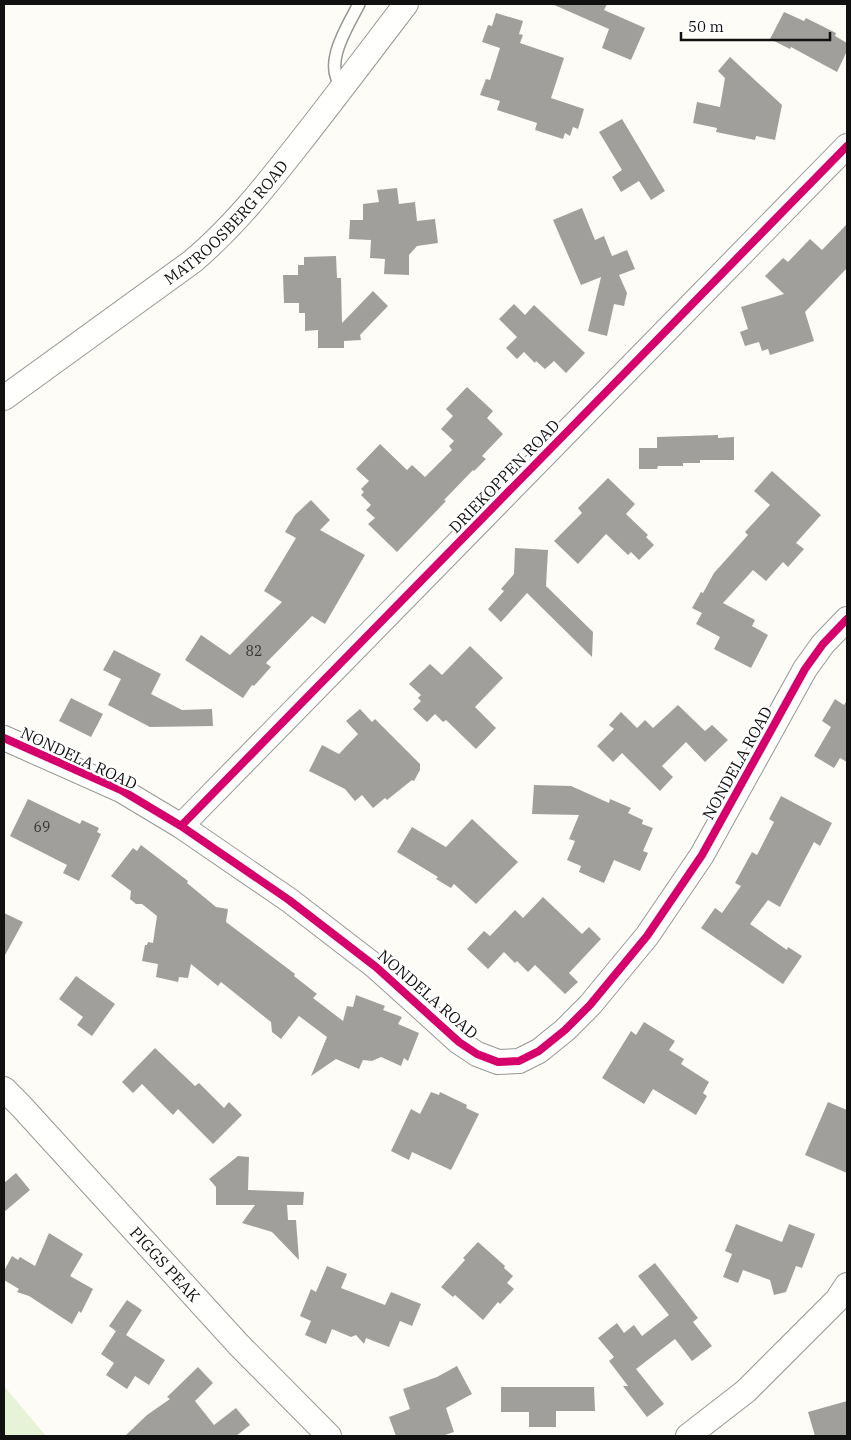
<svg xmlns="http://www.w3.org/2000/svg" width="851" height="1440" font-family="'IBM Plex Serif',serif">
<rect width="100%" height="100%" fill="#fdfcf7"/>
<path fill="#e7f3d7" d="M4 1386 46 1436H4Z"/>
<path fill="#a19f9c" d="M552 4H607L604 10 645 28 631 60 602 48 609 29Z
M784 12 804 21 806 18 836 33 835 36 847 43V51L837 72 791 47 790 49 770 39Z
M496 13 523 21 519 34 523 35 520 43 564 58 551 98 584 109 578 129 573 127 570 136 565 133 563 139 535 130 537 123 497 110 500 101 480 95 486 79 490 80 500 48 482 42 488 25 492 26Z
M730 57 782 105 775 140 756 136 755 140 716 132 717 128 693 123 697 102 720 107 725 78 718 71Z
M622 119 665 191 651 200 639 181 621 192 612 177 622 170 599 132Z
M397 188 399 204 415 202 417 221 435 219 438 243 417 246 409 255V275L384 274 385 259 370 258 371 240 349 239 350 220H363V204L379 202 377 190Z
M582 208 595 240 604 236 612 256 627 250 635 269 619 275 627 293 624 306 614 304 607 336 588 331 601 277 581 285 553 220Z
M847 224V268L805 312 814 341 770 355 768 349 762 351 759 342 745 346 740 332 748 329 741 307 784 294 765 276 783 258 788 262 810 239 822 250Z
M336 256 337 278H341L342 323 373 291 388 306 360 335 361 340 344 341V348H318V330L305 331V313H299V303H284L283 275H298V265H304V257Z
M514 304 525 315 534 305 585 353 566 373 554 361 545 369 536 361 535 363 524 352 517 359 506 348 517 337 499 319Z
M467 387 493 411 487 418 503 434 482 456 486 459 474 471 473 470 444 500 446 501 397 552 368 524 375 518 366 510 371 505 361 495 364 492 361 489 369 481 356 469 380 444 407 470 412 465 425 477 452 450 449 446 454 441 441 429 453 416 446 409Z
M718 435V438L734 437V460H700V463H683V466H658L657 469H639V448H657V437Z
M772 471 821 515 796 543 804 549 788 567 783 562 766 581 753 570 723 603 755 620 752 626 768 635 751 668 714 649 720 637 696 624 702 613 692 608 701 592 703 593 714 573 748 535 745 532 770 505 754 491Z
M608 478 635 504 626 514 648 535 646 537 654 545 639 560 631 552 628 555 606 534 578 564 554 541 582 513 578 508Z
M311 500 330 520 320 530 365 555 325 624 312 616 266 663 271 667 254 686 252 685 243 698 185 660 201 635 230 655 282 602 264 591 296 538 285 532 295 515Z
M515 548 548 550 546 586 593 632 592 657 527 593 501 622 488 609 504 591 501 589 514 574Z
M470 646 503 678 475 707 496 728 476 749 446 720 443 722 435 714 427 722 413 709 421 701 418 698 421 695 409 684 430 664 442 675Z
M114 650 161 674 151 694 182 710 212 709 213 726 150 727 108 705 121 679 103 670Z
M71 698 103 714 91 737 59 721Z
M835 699 844 705 847 700V762L840 758 834 768 814 756 831 727 822 721Z
M678 705 705 731 712 725 728 740 705 762 686 742 662 766 673 777 660 791 622 753 613 762 597 746 614 729 609 725 621 712 637 728 645 720 653 728Z
M360 709 372 722 375 719 420 764V770L414 781 412 780 387 800 385 798 373 808 362 795 355 801 345 789 309 771 322 745 339 754 358 734 346 721Z
M534 785 571 786 609 803 610 799 631 808 628 813 643 820 642 824 653 828 643 851 648 853 640 871 614 860 604 883 579 872 581 866 567 860 575 841 569 839 579 815 532 814Z
M781 796 832 823 820 846 814 842 780 907 768 900 750 924 787 950 788 947 802 956 783 984 701 928 715 908 722 913 741 886 735 883 752 852 757 855 774 822 769 819Z
M28 799 80 824 82 820 99 828 97 832 101 834 79 881 63 873 67 865 10 836Z
M472 819 518 862 476 904 454 884 451 888 436 879 438 877 397 852 412 827 446 847Z
M141 845 188 881 187 883 216 907 228 909 226 922 295 974 294 976 317 994 313 998 343 1021 347 1006 353 1007 356 995 385 1006 383 1010 402 1017 398 1024 419 1033 408 1061 404 1058 401 1066 381 1057 372 1061 363 1060 359 1069 336 1059 311 1076 327 1037 299 1016 281 1039 272 1032 271 1022 221 982 218 986 191 964 188 978 179 977 178 982 156 977 158 964 142 961 145 945H147L148 942 153 943 157 916 142 904H136L130 899 131 891 111 876 133 848 137 851Z
M543 897 582 934 589 927 601 939 569 973 578 982 565 994 535 965 528 972 517 961 515 963 504 952 488 969 467 949 484 931 490 936 515 910 523 918Z
M4 913 23 922 4 957Z
M76 976 115 1004 92 1036 77 1025 83 1017 59 999Z
M644 1022 675 1041 669 1050 684 1059 681 1064 709 1082 703 1093 707 1096 696 1115 653 1089 644 1104 602 1078 631 1031 636 1035Z
M155 1048 195 1086 199 1083 224 1108 229 1102 242 1115 213 1144 178 1109 173 1115 142 1084 133 1093 122 1082Z
M431 1092 439 1095 440 1092 467 1105 466 1108 479 1114 451 1170 412 1152 409 1160 391 1151 411 1109 420 1114Z
M828 1102 847 1110V1173L805 1155Z
M238 1156 249 1157 248 1190 304 1192 303 1205H287L288 1220H296L299 1260 272 1232 242 1223 255 1205H216V1187L209 1179Z
M16 1173 30 1190 4 1212V1183Z
M736 1224 782 1242 789 1224 815 1234 802 1268 796 1266 786 1292 774 1295 770 1280 743 1270 738 1283 723 1277 732 1254 725 1251Z
M49 1233 83 1254 70 1276 93 1289 81 1313 79 1311 72 1324 29 1296 17 1292 19 1289 4 1280V1271L12 1256 18 1260 20 1257 35 1266Z
M478 1242 505 1266 504 1268 513 1276 507 1283 514 1289 500 1304 498 1302 483 1320 455 1295 453 1297 441 1287 465 1260 463 1258Z
M655 1263 698 1318 693 1322 712 1346 692 1361 675 1339 636 1369 664 1404 647 1417 623 1386H628L609 1361 614 1357 598 1338 617 1323 624 1333 634 1325 642 1336 669 1315 638 1276Z
M327 1266 347 1274 341 1288 385 1305 391 1292 421 1304 412 1326 400 1321 389 1347 366 1338 364 1344 356 1335 351 1337 332 1329 326 1344 305 1335 311 1321 300 1316 311 1289 316 1292Z
M127 1300 142 1310 126 1335 165 1360 149 1385 135 1376 127 1389 106 1375 114 1363 101 1354 116 1331 109 1326Z
M457 1366 472 1394 446 1408 454 1432 442 1436H396L389 1417 410 1409 403 1389 437 1377Z
M198 1367 213 1383 195 1401 214 1425 236 1408 250 1425 236 1436H125L147 1415 170 1399 167 1397Z
M501 1387H594L595 1411H556V1427H529V1412H501Z
M847 1401V1436H815L808 1412Z"/>
<g fill="none" stroke-linecap="round" stroke-linejoin="round">
<defs>
<path id="lane" d="M343 87C321 66 348 26 359 4"/>
<g id="street">
<path id="s1" d="M4 398 193 261C234 226 264 188 297 146 334 99 370 51 406 4"/>
<path d="M4 738 121 790 181 826 289 900 376 967 459 1042 477 1054 498 1062 519 1061 539 1051 565 1030 590 1005 647 936 702 855 805 669 823 644 847 619"/>
<path d="M181 826 847 146"/>
<path id="s2" d="M4 1089 21 1106 238 1344 329 1436"/>
<path d="M688 1436 746 1391 837 1300 847 1285"/>
</g>
</defs>
<use href="#lane" stroke="#979795" stroke-width="14"/>
<use href="#street" stroke="#979795" stroke-width="26"/>
<use href="#lane" stroke="#fffffe" stroke-width="11"/>
<use href="#street" stroke="#fffffe" stroke-width="24"/>
<defs>
<path id="cycleway" d="M4 738 121 790 181 826 289 900 376 967 459 1042 477 1054 498 1062 519 1061 539 1051 565 1030 590 1005 647 936 702 855 805 669 823 644 847 619
M181 826 847 146"/>
</defs>
<use href="#cycleway" stroke="#fff" stroke-width="11"/>
<use href="#cycleway" stroke="#d6006c" stroke-width="8"/>
</g>
<g text-anchor="middle" dominant-baseline="central" stroke-width="5" stroke-linejoin="round" paint-order="stroke">
<g font-size="14" fill="#353434">
<text x="254" y="651">82</text>
<text x="42" y="827">69</text>
</g>
<g font-size="16" fill="#111" stroke="#fff">
<text stroke="none"><textPath href="#s1" startOffset="284">MATROOSBERG ROAD</textPath></text>
<text transform="translate(504 476) rotate(-46)">DRIEKOPPEN ROAD</text>
<text transform="translate(79 758) rotate(25)">NONDELA ROAD</text>
<text transform="translate(737 763) rotate(-61)">NONDELA ROAD</text>
<text transform="translate(428 994) rotate(41)">NONDELA ROAD</text>
<text stroke="none"><textPath href="#s2" startOffset="238">PIGGS PEAK</textPath></text>
</g>
</g>
<rect width="851" height="1440" fill="none" stroke="#111111" stroke-width="10"/>
<path d="M681 32v8h149v-8" fill="none" stroke="#111111" stroke-width="2.5"/>
<text x="688" y="32" font-size="15" fill="#111111" stroke="#ffffff" stroke-width="4" paint-order="stroke">50 m</text>
</svg>
